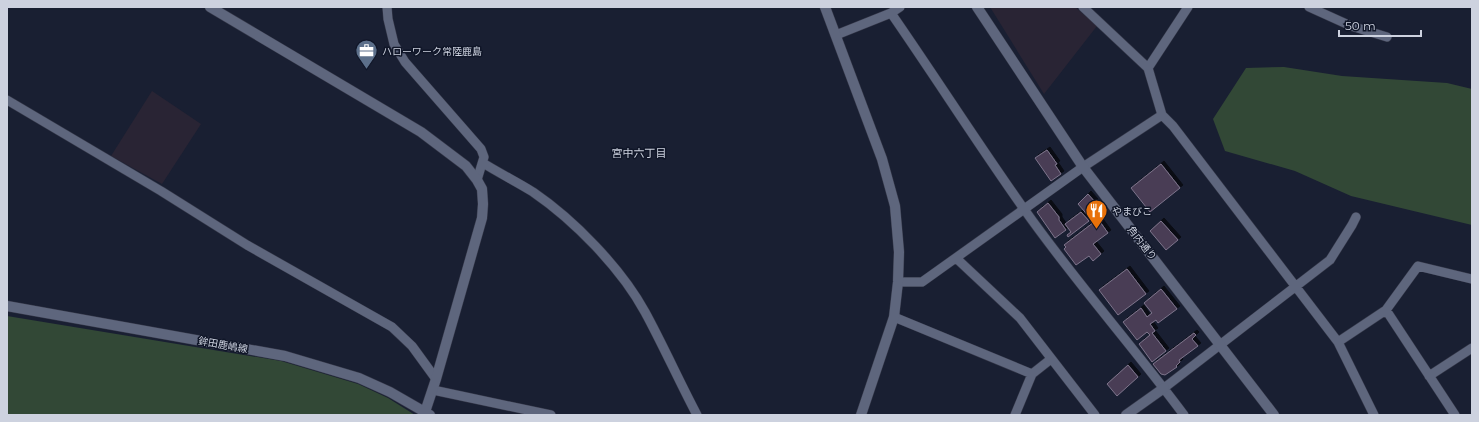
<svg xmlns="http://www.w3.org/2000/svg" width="1479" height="422" font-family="Montserrat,'Noto Sans JP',sans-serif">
<defs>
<filter id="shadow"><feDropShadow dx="3" dy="-3" stdDeviation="0" flood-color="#0009"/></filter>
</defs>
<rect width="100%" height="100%" fill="#191f32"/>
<path fill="#292434" d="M990 7H1075L1097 26 1044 94Z
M152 91 201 124 162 184 111 156Z"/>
<path fill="#324836" d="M1284 67 1342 76 1447 83 1472 89V225L1351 196 1295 171 1225 151 1213 119 1246 68Z
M7 316 281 361 358 384 388 398 415 415H7Z"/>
<path fill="#483e54" stroke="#7e748c" filter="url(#shadow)" d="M1047 150 1057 164 1055 165 1061 174 1051 181 1035 158Z
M1161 164 1180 188 1150 212 1131 188Z
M1088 194 1095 202 1093 203 1100 211 1091 219 1078 204Z
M1048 203 1059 217V220L1066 230 1055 238 1037 212Z
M1081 212 1089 221 1068 237 1067 235 1071 232 1065 224Z
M1098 219 1108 233 1093 244 1101 254 1093 261 1089 256 1076 265 1064 249 1066 247 1064 245Z
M1161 221 1178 240 1166 250 1150 231Z
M1127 269 1146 294 1118 315 1099 290Z
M1161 289 1177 309 1158 323 1156 320 1150 324 1155 331 1152 333 1166 351 1152 362 1139 344 1150 335 1147 332 1137 340 1123 322 1141 308 1147 317 1152 313 1144 303Z
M1194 333 1196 335 1192 339 1198 346 1179 360 1180 362 1176 366 1177 367 1165 375 1161 374 1153 364Z
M1128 365 1138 377 1117 396 1107 384Z"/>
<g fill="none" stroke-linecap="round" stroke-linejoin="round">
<defs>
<path id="street" d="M387 7 388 19 394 44 405 62 481 149 484 157 477 180
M1083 7 1148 68
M1188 7 1148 68 1162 115 1173 126 1338 342 1374 415
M1309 7 1351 26 1387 37
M891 13C936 78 978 144 1024 209 1074 280 1132 345 1184 415
M836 35 891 13 900 7
M7 100 161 191 247 245 392 327 412 346 436 379
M483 163C499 173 517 182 533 192 574 220 621 268 645 312 663 345 679 381 697 415
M956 258 1020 318 1095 415
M898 282H922L1083 167 1162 115
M1386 310 1455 415
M894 317 1032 374
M1338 342 1386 310 1418 266 1472 279
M1429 376 1472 348
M1164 388 1330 260 1352 225 1356 217
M433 390 551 415
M1015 415 1032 374 1051 359"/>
<path id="secondary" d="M210 7 421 132 466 166 477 180 482 189 483 204 482 218 436 379 425 412
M825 7 882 159 895 206 899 252 898 282 894 317 861 415
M977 7 1083 167 1274 415
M7 306 285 356 359 378 390 392 430 415
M1126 415 1164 388"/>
</defs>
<use href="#street" stroke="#353849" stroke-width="10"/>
<use href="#secondary" stroke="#353849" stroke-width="11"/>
<use href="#street" stroke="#5e667d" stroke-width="9"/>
<use href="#secondary" stroke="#5e667d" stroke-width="10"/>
</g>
<defs>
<symbol id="office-pin" viewBox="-11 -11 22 30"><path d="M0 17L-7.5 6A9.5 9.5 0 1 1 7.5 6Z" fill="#5c6f8a" stroke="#101628"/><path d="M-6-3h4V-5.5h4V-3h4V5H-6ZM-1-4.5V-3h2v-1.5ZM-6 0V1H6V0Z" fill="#fff"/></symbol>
<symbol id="restaurant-pin" viewBox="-11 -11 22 30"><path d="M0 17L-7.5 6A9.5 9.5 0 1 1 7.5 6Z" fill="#e8710a" stroke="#101628"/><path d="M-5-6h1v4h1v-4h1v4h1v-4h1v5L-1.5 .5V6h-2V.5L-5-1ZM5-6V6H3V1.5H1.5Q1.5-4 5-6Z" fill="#fff"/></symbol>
</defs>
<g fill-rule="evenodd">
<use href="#office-pin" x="354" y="38" width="25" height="34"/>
<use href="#restaurant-pin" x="1084" y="198" width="25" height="34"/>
</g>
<g text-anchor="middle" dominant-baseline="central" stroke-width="3" stroke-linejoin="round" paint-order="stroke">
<g font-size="10" fill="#cdd2df" stroke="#101628" text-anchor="start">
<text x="382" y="51">ハローワーク常陸鹿島</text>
<text x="1112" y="211">やまびこ</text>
</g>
<g font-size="10" fill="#cdd2df" stroke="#101628">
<text transform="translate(1142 243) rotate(52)">角内通り</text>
<text transform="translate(223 345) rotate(10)">鉾田鹿嶋線</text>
</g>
<g font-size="11" fill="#cdd2df" stroke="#101628">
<text x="639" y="153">宮中六丁目</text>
</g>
</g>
<rect width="1479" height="422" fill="none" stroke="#cdd2df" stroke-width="16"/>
<path d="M1339 30v6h82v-6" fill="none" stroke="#cdd2df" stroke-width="2"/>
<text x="1345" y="30" font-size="12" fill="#cdd2df" stroke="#101628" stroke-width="3" paint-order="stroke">50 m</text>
</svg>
